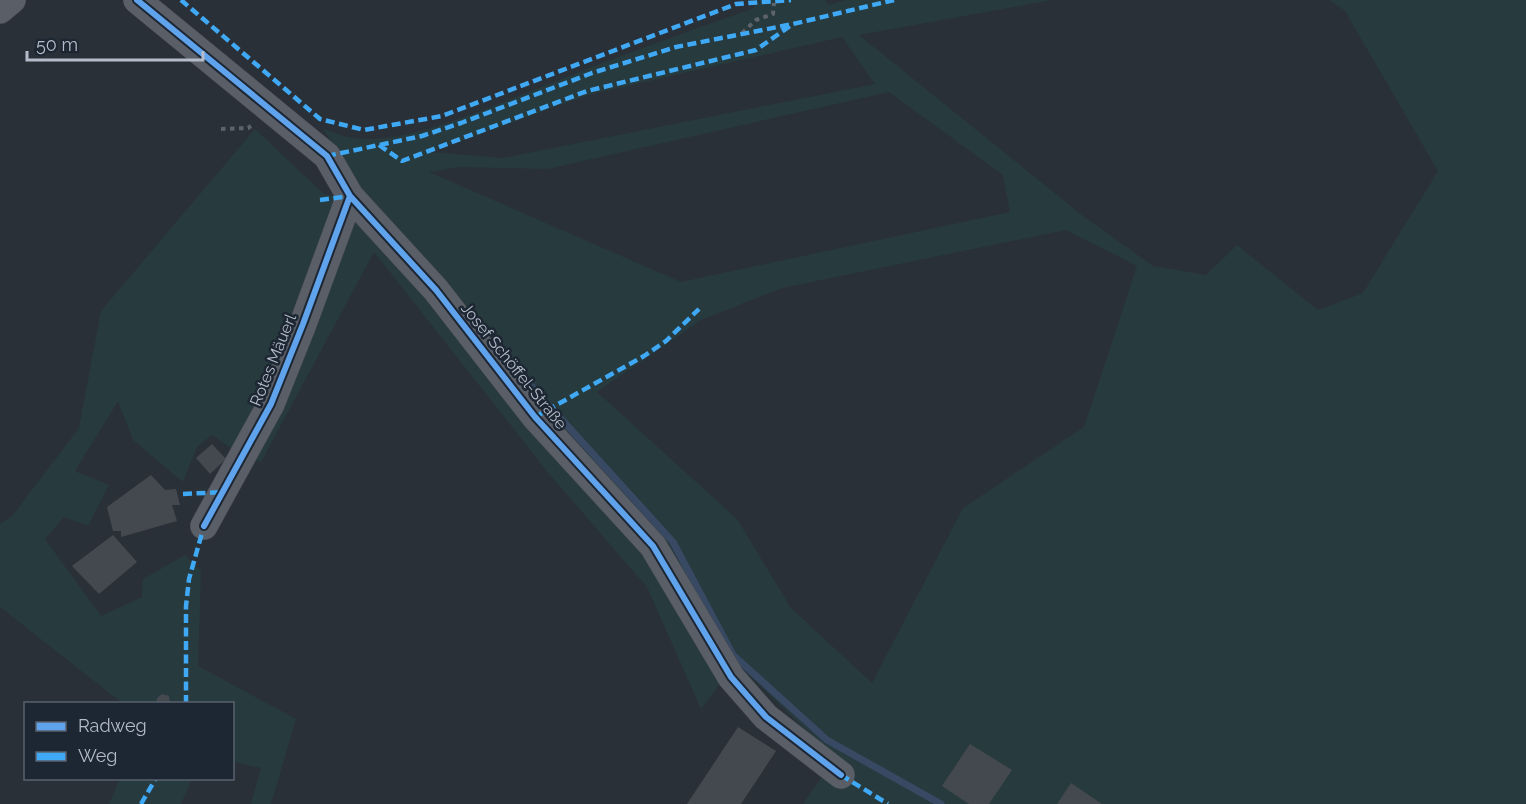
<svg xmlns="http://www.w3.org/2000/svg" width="1526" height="804" font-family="Raleway,sans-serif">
<rect width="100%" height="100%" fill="#2a3038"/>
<path fill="#273a3e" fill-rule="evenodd" d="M760 0H825L828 5 845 0H1052L859 35 1083 216 1153 266 1206 275 1237 245 1318 310 1363 293 1438 171 1345 11 1329 0H1526V804H803L835 758 736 662 701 709 647 587 550 475 374 252 261 462 238 453 212 435 197 447 183 482 133 440 118 401 75 471 109 485 88 526 64 517 45 539 101 616 142 597 143 579 185 555 201 571 198 666 296 719 271 804H251L261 768 233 762 232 704 122 703 0 607V524L13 515 79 428 101 311 255 129 324 194 368 203 323 128C343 138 362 141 385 138 439 131 502 102 554 82 619 56 685 32 752 9ZM842 37 875 84 503 158 430 152 588 95ZM889 92 1003 175 1010 212 681 282 429 172 459 167 547 169ZM1066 230 1137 266 1084 427 963 508 872 683 791 608 737 519 597 392 701 320 782 288Z
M120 778H192V779L181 804H109Z"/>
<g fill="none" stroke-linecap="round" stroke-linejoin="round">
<path stroke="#384963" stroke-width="7" d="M504 356 673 542 733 655 827 740 941 804"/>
</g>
<path fill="#444950" d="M212 444 226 459 210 474 196 458Z
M151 475 165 490 176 489 180 505H172L177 521 121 537V531H113L107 507Z
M113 535 137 562 99 594 72 566Z
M162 694 169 696 170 704H156L157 698Z
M738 727 776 751 741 804H687Z
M970 744 1012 770 989 804H969L942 786Z
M1071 783 1102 804H1057Z"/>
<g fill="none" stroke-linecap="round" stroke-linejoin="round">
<defs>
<path id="minor" d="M137 0 327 156 350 196 436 290 535 417 653 546 731 677 766 717 841 775
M0 10 12 0
M204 526 271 404 303 324 350 196"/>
</defs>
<use href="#minor" stroke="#484c53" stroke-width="28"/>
<path stroke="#5d636a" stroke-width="4" stroke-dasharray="4.5 4.5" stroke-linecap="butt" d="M742 33 756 20 773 14 774 3
M221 129 248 128 251 126"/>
<use href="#minor" stroke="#5a5e66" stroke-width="27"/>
<path stroke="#3fa9f5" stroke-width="4.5" stroke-dasharray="9 4.5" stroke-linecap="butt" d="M181 0 320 119 364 130 442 116 736 4 791 0
M379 145 402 161 587 91 756 50 790 26
M327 156 422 136 461 123 592 73 676 47 793 24 894 0
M320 200 350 196
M535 417 644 356 666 341 699 309
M183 494 224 492
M186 704V606L189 579 204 526
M841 775 888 804
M141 804 156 778"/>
<defs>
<path id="cycleway" d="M137 0 327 156 350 196 436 290 535 417 653 546 731 677 766 717 841 775
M204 526 271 404 303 324 350 196"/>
</defs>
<use href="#cycleway" stroke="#1d2633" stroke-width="10"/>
<use href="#cycleway" stroke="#60a3ed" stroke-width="6"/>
</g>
<g text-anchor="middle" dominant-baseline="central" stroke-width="5" stroke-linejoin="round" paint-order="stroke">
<g font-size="16" fill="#b4bcc9" stroke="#1d2633">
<text transform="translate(273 360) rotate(-68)">Rotes Mäuerl</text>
<text transform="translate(514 366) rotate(51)">Josef Schöffel-Straße</text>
</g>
</g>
<rect x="24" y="702" width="210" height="78" fill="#1d2633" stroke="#59626f" stroke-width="1.5"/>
<rect x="36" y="722" width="30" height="9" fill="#60a3ed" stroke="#59626f" stroke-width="1.5"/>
<text x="78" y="732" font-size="18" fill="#b4bcc9">Radweg</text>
<rect x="36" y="752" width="30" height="9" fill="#3fa9f5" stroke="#59626f" stroke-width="1.5"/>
<text x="78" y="762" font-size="18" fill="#b4bcc9">Weg</text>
<path d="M27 51v9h176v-9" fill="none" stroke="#b4bcc9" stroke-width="3"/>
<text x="36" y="51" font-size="18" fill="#b4bcc9" stroke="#1d2633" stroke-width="4.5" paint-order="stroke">50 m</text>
</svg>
